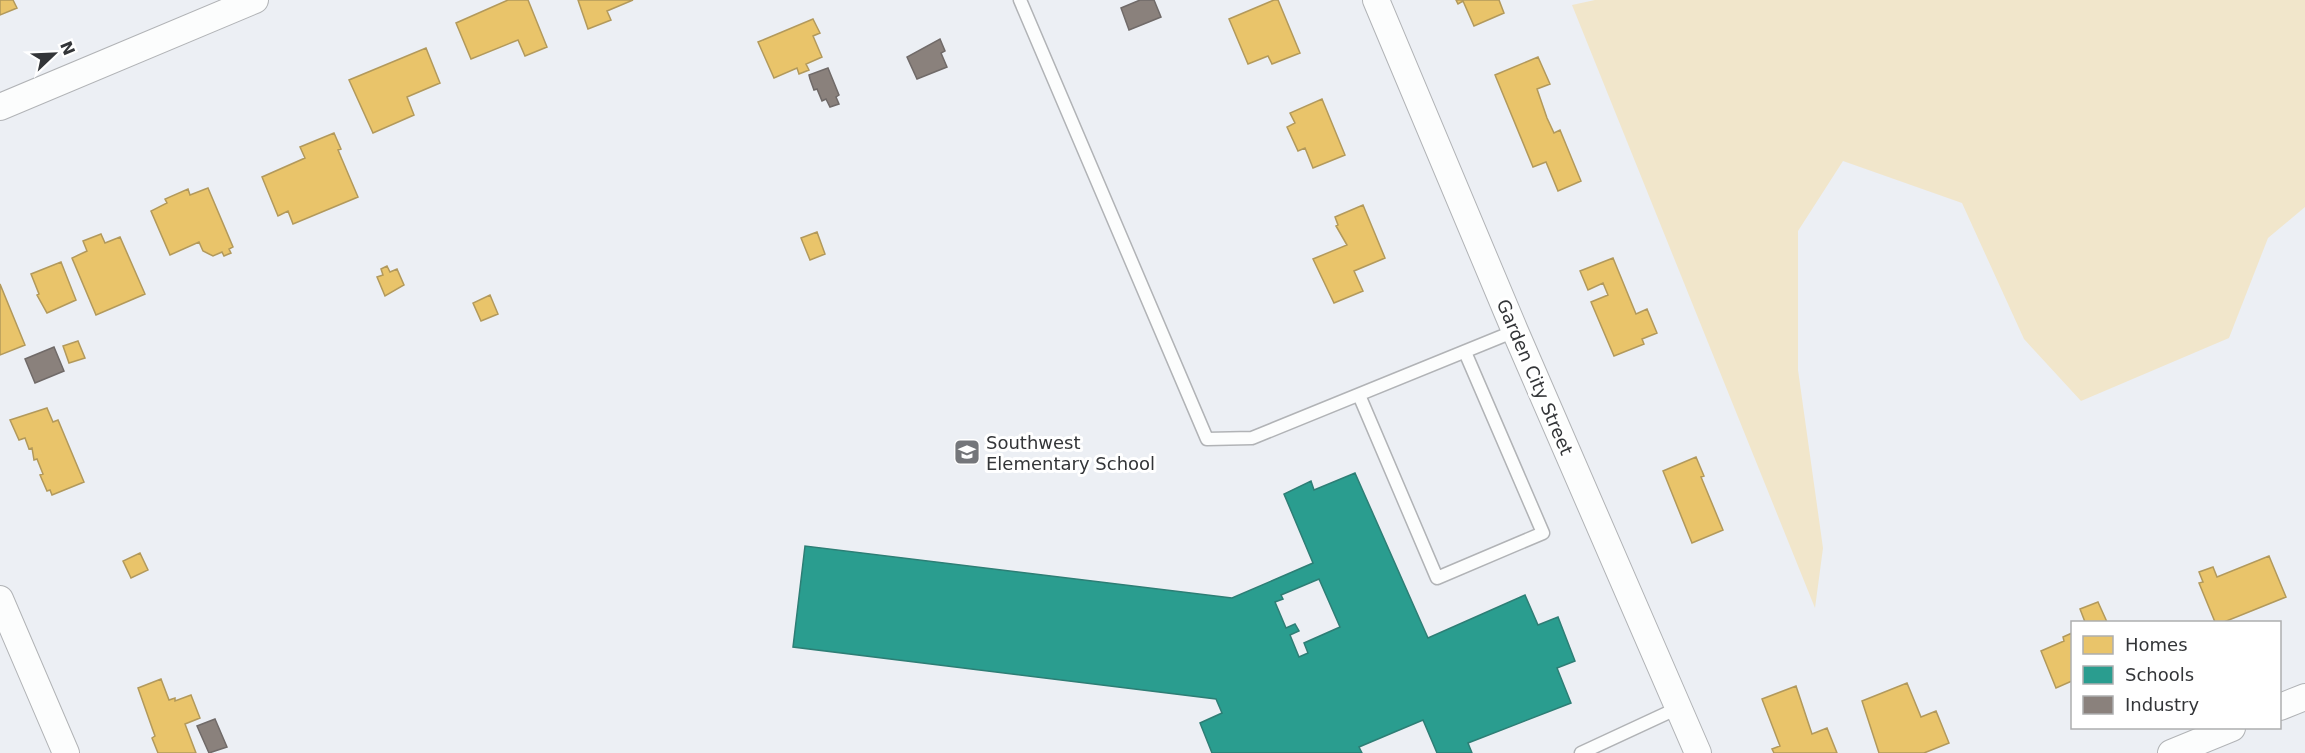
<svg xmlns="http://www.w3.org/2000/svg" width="2305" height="753" font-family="'DejaVu Sans',sans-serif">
<rect width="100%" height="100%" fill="#eceff4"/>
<path fill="#f1e6cb" d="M1595 0H2305V207L2268 238 2229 338 2081 401 2024 339 1962 203 1843 161 1798 231V370L1823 548 1815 608 1572 5Z"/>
<path fill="#e9c46a" stroke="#b2995b" stroke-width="1.5" d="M0 0H13L17 8 0 15Z
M508 0H528L547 47 525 56 518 40 471 59 456 23Z
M578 0H633L607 11 611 20 588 29Z
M1274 0H1278L1300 53 1272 64 1268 56 1248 64 1229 19Z
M1456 0H1499L1504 13 1474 26 1463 1 1458 4Z
M813 19 820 33 813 36 822 57 806 64 809 70 799 74 797 68 774 78 758 42Z
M426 48 440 83 407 97 414 115 373 133 349 80Z
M1538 57 1550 84 1537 89 1547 118 1554 133 1560 130 1581 181 1558 191 1546 162 1533 167 1495 75Z
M1322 99 1345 155 1313 168 1305 148 1298 151 1287 127 1295 123 1290 113Z
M334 133 341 149 338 150 358 197 293 224 288 211 278 216 262 177 305 158 300 147Z
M208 188 233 247 229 249 231 253 224 256 222 252 213 256 203 251 199 242 170 255 151 211 167 203 165 199 188 189 190 195Z
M1363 205 1385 258 1354 271 1363 291 1334 303 1313 259 1347 245 1336 226 1338 225 1335 217Z
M817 232 825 254 810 260 801 238Z
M101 234 105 243 120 237 145 294 96 315 72 258 87 251 83 241Z
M1613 258 1636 314 1647 309 1657 333 1642 339 1644 344 1614 356 1591 302 1608 295 1603 283 1588 290 1580 271Z
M61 262 76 300 47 313 37 295 39 294 31 274Z
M387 266 390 272 397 269 404 285 385 296 377 277 383 275 381 269Z
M0 284 25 345 0 355Z
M490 295 498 314 481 321 473 303Z
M78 341 85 358 69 363 63 346Z
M47 408 53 422 58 420 84 482 52 495 50 490 47 491 40 475 43 474 37 459 34 460 32 448 29 449 25 438 19 440 10 420Z
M1696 457 1704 476 1701 477 1723 530 1692 543 1663 471Z
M140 553 148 570 131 578 123 561Z
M2269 556 2286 597 2224 622H2215L2199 583 2203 582 2199 572 2213 567 2217 577Z
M2098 602 2107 622H2085L2080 609Z
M2072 633V681L2056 688 2041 651 2064 641 2063 637Z
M161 679 169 700 175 698V701L191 695 200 718 185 724 196 753H158L152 738 155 736 138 688Z
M1907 683 1921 717 1936 711 1949 743 1924 753H1879L1862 701Z
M1796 686 1812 734 1827 728 1837 753H1774L1772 749 1780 746 1762 699Z"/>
<path fill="#2a9d8f" stroke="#2d7e75" stroke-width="1.5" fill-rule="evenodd" d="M1355 473 1428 638 1525 595 1538 625 1558 617 1575 661 1557 668 1571 703 1468 743 1472 753H1437L1423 720 1359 747 1362 753H1212L1200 723 1222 713 1216 699 793 647 805 546 1232 598 1313 563 1284 494 1311 481 1314 490ZM1319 579 1340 627 1304 643 1308 653 1299 657 1290 635 1299 631 1295 624 1286 628 1275 602 1283 599 1281 595Z"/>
<path fill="#8a817c" stroke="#706a68" stroke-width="1.5" d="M1140 0H1154L1161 17 1129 30 1121 8Z
M940 39 945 51 941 53 947 67 917 79 907 57Z
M828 68 839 95 836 97 839 104 830 107 826 99 822 101 817 89 814 90 810 79 809 75Z
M54 347 64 371 35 383 25 359Z
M215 719 227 747 209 753 197 726Z"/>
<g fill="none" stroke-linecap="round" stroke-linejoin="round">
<defs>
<path id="lane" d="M1020 0 1207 439 1252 438 1515 331
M1359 395 1437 578 1543 533 1465 352
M1581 753 1678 708"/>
<path id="street" d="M1376 0 1515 331 1698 753
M0 107 255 0
M0 599 66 753
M2280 707 2305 697
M2171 753 2232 728"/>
</defs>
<use href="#lane" stroke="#b1b3b6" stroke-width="15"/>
<use href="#street" stroke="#b1b3b6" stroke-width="28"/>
<use href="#lane" stroke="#fcfdfd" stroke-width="12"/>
<use href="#street" stroke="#fcfdfd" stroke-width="26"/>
</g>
<defs>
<symbol id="school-square" viewBox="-11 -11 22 22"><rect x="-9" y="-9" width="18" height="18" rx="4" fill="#74767a" stroke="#fff"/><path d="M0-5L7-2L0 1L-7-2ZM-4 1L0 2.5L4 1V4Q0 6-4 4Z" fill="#fff"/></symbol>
</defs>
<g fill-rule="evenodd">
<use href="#school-square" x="952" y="437" width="30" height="30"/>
</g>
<g text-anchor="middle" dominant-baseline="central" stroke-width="6" stroke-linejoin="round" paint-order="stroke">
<g font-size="18" fill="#333538" stroke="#fff">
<text transform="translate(1535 377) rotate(67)">Garden City Street</text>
</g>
<g font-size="18" fill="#333538" stroke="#fff" text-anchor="start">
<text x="986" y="442">Southwest<tspan x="986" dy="21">Elementary School</tspan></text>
</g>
</g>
<rect x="2071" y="621" width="210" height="108" fill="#ffffff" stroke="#adaeaf" stroke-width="1.5"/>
<rect x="2083" y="636" width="30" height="18" fill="#e9c46a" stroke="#adaeaf" stroke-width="1.5"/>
<text x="2125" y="651" font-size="18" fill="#333538">Homes</text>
<rect x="2083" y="666" width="30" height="18" fill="#2a9d8f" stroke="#adaeaf" stroke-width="1.5"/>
<text x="2125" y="681" font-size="18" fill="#333538">Schools</text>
<rect x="2083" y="696" width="30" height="18" fill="#8a817c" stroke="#adaeaf" stroke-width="1.5"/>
<text x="2125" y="711" font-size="18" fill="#333538">Industry</text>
<g transform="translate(54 54) rotate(67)" stroke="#ffffff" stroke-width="4.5" paint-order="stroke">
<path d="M0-4.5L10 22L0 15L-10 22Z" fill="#333538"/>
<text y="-9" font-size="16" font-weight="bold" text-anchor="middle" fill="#333538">N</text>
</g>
</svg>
